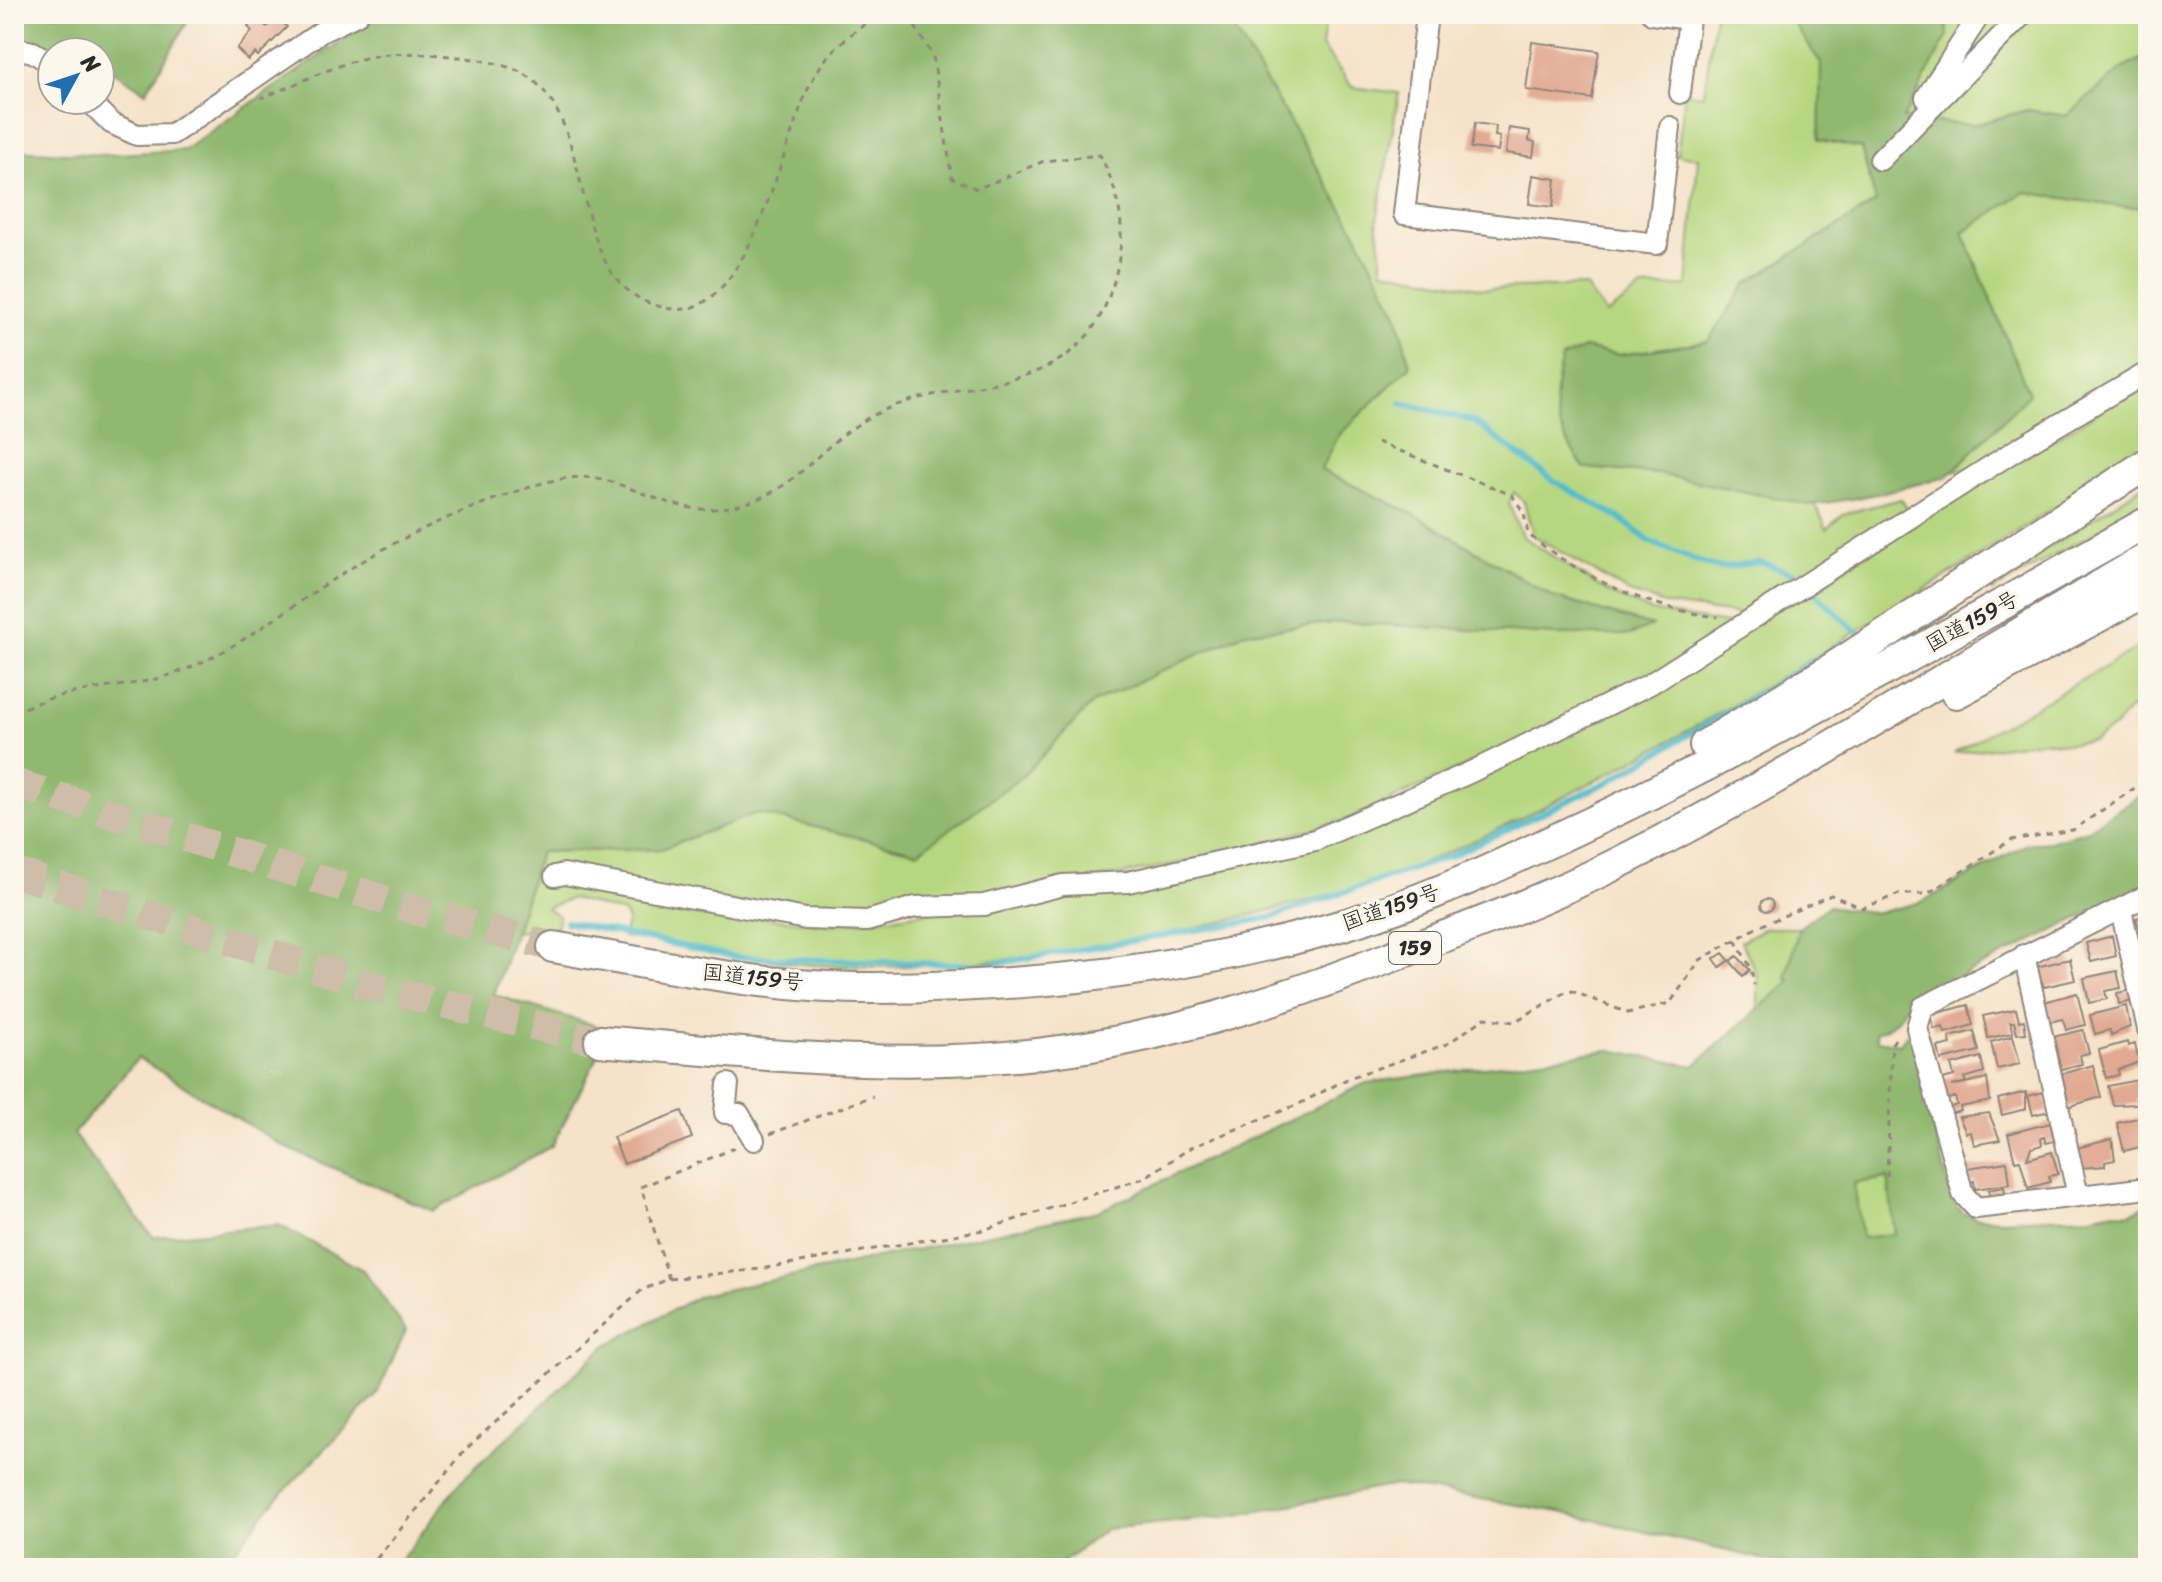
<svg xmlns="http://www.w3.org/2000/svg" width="2162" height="1582" font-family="Sriracha,'Klee One',sans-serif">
<rect width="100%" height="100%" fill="#fbf7ec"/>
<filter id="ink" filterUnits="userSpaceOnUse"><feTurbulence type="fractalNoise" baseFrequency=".0125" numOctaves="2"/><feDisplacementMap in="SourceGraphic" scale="16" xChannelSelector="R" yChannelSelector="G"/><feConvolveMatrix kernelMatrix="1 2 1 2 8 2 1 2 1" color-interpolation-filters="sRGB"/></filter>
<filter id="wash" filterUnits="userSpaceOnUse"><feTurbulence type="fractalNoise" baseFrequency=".006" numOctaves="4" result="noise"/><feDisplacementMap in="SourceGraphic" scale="32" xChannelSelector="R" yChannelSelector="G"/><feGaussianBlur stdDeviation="1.8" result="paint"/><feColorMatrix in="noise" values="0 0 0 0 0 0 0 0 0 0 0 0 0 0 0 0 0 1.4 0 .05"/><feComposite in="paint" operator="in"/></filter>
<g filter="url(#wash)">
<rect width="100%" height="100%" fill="#f5e2c8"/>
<path fill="#b6d77f" stroke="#708155" stroke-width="2" d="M1170 14H1326L1322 46 1352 87 1399 93 1377 220 1383 270 1484 289 1585 286 1606 314 1642 288 1687 286 1698 158 1677 155 1685 93 1704 95 1715 14H1787L1821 63 1820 140 1861 148 1876 202 1747 283 1708 341 1619 355 1584 348V468L1659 474 1815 504 1827 529 1843 514 1901 499 1909 511 1744 615 1668 605 1628 592 1533 535 1524 502 1514 492 1509 504 1522 536 1611 594 1651 611 1732 625 1656 673 1510 746 1348 819 1230 853 1120 875 849 917 563 881 687 908 828 925 904 916 1267 855 1501 766 1844 568 2148 381V449C1912 597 1678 753 1421 864 1371 885 1316 899 1263 912 1118 948 962 974 812 965 749 961 685 946 623 937L628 920 624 913 572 898 546 908 559 916 556 928 515 932 540 852 661 849 756 813 918 852 1024 775 1092 703 1247 632 1342 622 1557 635H1630L1651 626 1553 597 1415 515 1320 470 1339 435 1410 366 1397 314 1353 227 1235 30Z
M1944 14H2148V56L2123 68 2066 116 2028 110 1973 125 1902 119 1948 35Z
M2025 192 2122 207H2148V365L1980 466 1952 472 2029 394 1963 232Z
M2148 482V502L1992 591 1990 586Z
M2148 642V716L2130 708 2116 726 2094 740 2067 744 2044 741 1954 753Z
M1765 928H1799L1786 978 1791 981 1758 1010V976L1741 941Z
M1888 1178 1895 1234 1861 1238 1854 1183Z"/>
<path fill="#90b86e" stroke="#5e724c" stroke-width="2" fill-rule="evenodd" d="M14 14H192L146 92 100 62V52L14 54Z
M380 14H1170L1234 29 1353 227 1397 314 1410 366 1339 435 1321 470 1415 515 1553 597 1652 626 1630 635H1557L1342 622 1247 632 1092 703 1024 775 918 852 757 813 661 849 540 852 494 995 611 1030 552 1146 433 1211 285 1147 138 1058 73 1134 153 1237 279 1225 363 1270 406 1330 376 1396 271 1505 221 1568H14V150L103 155 184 150Z
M1787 14H1944L1948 35 1903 119 1973 125 2028 110 2066 116 2123 68 2148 56V207H2122L2025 192 1963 232 2029 394 1947 477 1858 498 1810 505 1659 474 1584 468C1556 426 1548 410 1562 358L1584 348 1619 355 1708 341 1747 283 1876 202 1861 148 1819 140 1821 63Z
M2148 790V884L1912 1000C1900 1014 1895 1027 1876 1032L1877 1040 1900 1044 1907 1034 1913 1038 1952 1202 1963 1213 1976 1218 2003 1220 2091 1216 2114 1211 2129 1214 2148 1204V1568H1801L1560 1512 1396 1485 1232 1516 1106 1529 1055 1568H395L461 1481 605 1346 701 1295 1099 1211 1366 1083 1610 1050 1694 1066 1790 981 1786 978 1799 928 1828 906 1877 913 1922 902 2027 844 2050 842 2085 831ZM1888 1178 1895 1234 1862 1238 1854 1183Z"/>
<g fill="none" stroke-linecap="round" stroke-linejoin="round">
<path stroke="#4ebaca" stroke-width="6" d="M1402 403 1473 421 1554 481 1618 517 1650 542 1708 565 1721 568 1759 562 1795 574 1859 634
M566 922 735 957 987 965 1269 918 1450 856 1608 782 1843 644"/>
</g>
<g id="blocks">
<path fill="#e1a991" d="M278 18 287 27 258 56 255 53 248 60 237 49 252 31 248 27 256 19 267 27Z
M1532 42 1599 51 1592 99 1526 90Z
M1475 123 1496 126 1495 136 1500 137 1498 151 1471 148Z
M1509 128 1530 131 1529 141 1535 142 1533 157 1506 153Z
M1533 175 1556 179 1553 207 1529 204Z
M1761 905a6 6 0 1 1 12 0a6 6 0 1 1-12 0Z
M2148 916V940L2143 941 2136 918Z
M2112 936 2116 956 2091 962 2086 943Z
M1723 953 1729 960 1720 967 1714 959Z
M1737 956 1750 970 1743 976 1730 961Z
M2070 959 2075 980 2044 987 2036 967Z
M2117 971 2121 988 2105 991 2107 999 2089 1003 2084 978Z
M2132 990 2133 1001 2119 1004 2117 993Z
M2077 993 2085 1025 2066 1030 2063 1019 2049 1022 2044 1002Z
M1968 1005 1973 1025 1945 1033 1943 1027 1934 1029 1931 1015Z
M2126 1006 2130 1027 2111 1035 2110 1030 2095 1034 2090 1015Z
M2016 1009 2019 1021 2024 1020 2026 1033 2017 1034 2014 1022H2010L2013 1033 1988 1038 1983 1016Z
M2083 1030 2089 1053 2080 1055 2082 1064 2057 1070 2049 1038Z
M1974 1031 1979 1051 1941 1060 1938 1047 1951 1044 1949 1037Z
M2013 1036 2020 1064 1997 1069 1991 1042Z
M2127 1042 2128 1046 2135 1044 2139 1062 2118 1070 2119 1075 2106 1078 2099 1050Z
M1981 1057 1984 1072 1964 1078 1966 1082 1952 1086 1987 1078 1990 1101 1960 1107 1961 1111 1949 1114 1947 1108 1957 1105 1955 1097 1945 1100 1939 1080 1954 1076 1951 1065Z
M2093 1065 2101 1097 2064 1108 2058 1075Z
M2142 1079 2146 1080 2147 1097 2136 1100 2137 1104 2113 1105 2108 1086Z
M2026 1092V1109L2002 1115 1998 1099Z
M2044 1092 2049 1111 2033 1115 2028 1096Z
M682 1111 692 1138 624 1164 613 1137Z
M1989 1113 2000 1140 1974 1145 1971 1132 1966 1133 1959 1117Z
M2145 1116 2148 1118V1145L2124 1151 2117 1123Z
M2050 1123 2054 1141 2046 1143 2044 1137 2041 1138 2042 1145 2031 1148 2027 1159 2052 1152 2058 1174 2049 1176 2050 1182 2028 1188 2020 1160 2015 1161 2008 1134Z
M2112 1139 2115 1160 2105 1162V1166L2081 1168 2077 1148Z
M2007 1162 2010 1184 1975 1189 1974 1181 1969 1182 1967 1168Z
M2004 1187 2005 1195 1990 1197 1988 1190Z"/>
</g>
</g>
<g filter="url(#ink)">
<use href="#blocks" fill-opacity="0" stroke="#90867a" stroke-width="2"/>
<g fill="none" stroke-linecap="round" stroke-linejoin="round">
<path stroke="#cdbda9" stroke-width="30" stroke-dasharray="30 15" stroke-linecap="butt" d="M14 783 416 910 553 947
M14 872 372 986 600 1041"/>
<defs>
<path id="minor" d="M1427 14 1404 214 1657 244 1670 127
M1652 14 1689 19 1680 93
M14 48 33 52 52 64
M1926 98 1980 14
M88 100 111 123 137 135 172 134 321 32 358 14
M1880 160 2023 14
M555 876 564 874 806 919 867 921 915 907 984 905 1063 885 1128 882 1315 840 1471 772 1650 684 2019 448 2148 372
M2148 895 1923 1007 1917 1028 1963 1194 1976 1208 2148 1188
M2121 910 2148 1029
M2024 955 2078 1196
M728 1084 725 1113 739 1114 754 1140"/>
<path id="highway" d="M1956 693 2148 590
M1705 745 1828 671 2148 463
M553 947C658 965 769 989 875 988 1041 987 1213 968 1372 916 1448 891 1520 856 1592 822 1782 732 1964 625 2148 522
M600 1041C755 1054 912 1073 1067 1050 1177 1034 1285 998 1388 958 1463 929 1539 902 1612 866 1797 774 1969 660 2148 558"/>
</defs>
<use href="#minor" stroke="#90867a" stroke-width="24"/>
<use href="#highway" stroke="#90867a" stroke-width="34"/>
<path stroke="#90867a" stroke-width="3" stroke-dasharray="6 6" stroke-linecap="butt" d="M1377 442 1512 495 1524 513 1528 534C1582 578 1649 609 1718 617
M14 713C73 682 129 693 187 669 249 643 304 595 363 561 415 530 469 507 527 488 550 480 577 474 601 479 638 488 674 512 714 509 794 501 805 456 865 420 955 366 1077 413 1114 281 1127 233 1122 198 1100 155L1044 161 977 189 952 178 933 56 913 23C902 20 889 15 877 18 870 19 863 26 857 30 839 43 823 59 813 79 784 130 752 319 673 309 563 296 602 138 533 80 515 65 482 60 459 57 432 54 402 51 375 56 339 62 296 85 261 98
M1735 940 1751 968 1754 985
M770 1134 873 1096
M1887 1176 1892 1044 1898 1034
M669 1279 641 1187 737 1147
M369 1568 467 1448 642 1290 669 1279 760 1269 983 1230 1144 1178 1192 1147 1299 1104 1349 1078 1447 1044 1485 1018 1514 1022 1569 990 1628 1013 1670 1003 1700 960 1756 928 1831 895 1863 908 1899 894H1927L2011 840 2073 830 2148 779"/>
<use href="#minor" stroke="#fff" stroke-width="20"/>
<use href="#highway" stroke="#fff" stroke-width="30"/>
</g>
</g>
<g text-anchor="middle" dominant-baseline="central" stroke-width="7" stroke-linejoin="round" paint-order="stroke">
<rect fill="#fbf7ec" stroke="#696865" stroke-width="2" x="1389" y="932" width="52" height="32" rx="6"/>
<g font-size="20" font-weight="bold" fill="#2b2b2b">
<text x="1415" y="948">159</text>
</g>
<g font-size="22" fill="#2b2b2b" stroke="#fbf7ec">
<text transform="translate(1972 621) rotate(-29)">国道159号</text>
<text transform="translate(1391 907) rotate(-19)">国道159号</text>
<text transform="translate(753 977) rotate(6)">国道159号</text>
</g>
</g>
<rect width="2162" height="1582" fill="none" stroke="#fbf7ec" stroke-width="48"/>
<g transform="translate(76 76) rotate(50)"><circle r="38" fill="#fbf7ec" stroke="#a8a59f" stroke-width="2"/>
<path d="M0-6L14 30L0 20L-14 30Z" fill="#1f6fb2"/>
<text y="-12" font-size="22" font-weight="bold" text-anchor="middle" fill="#2b2b2b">N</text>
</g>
</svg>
